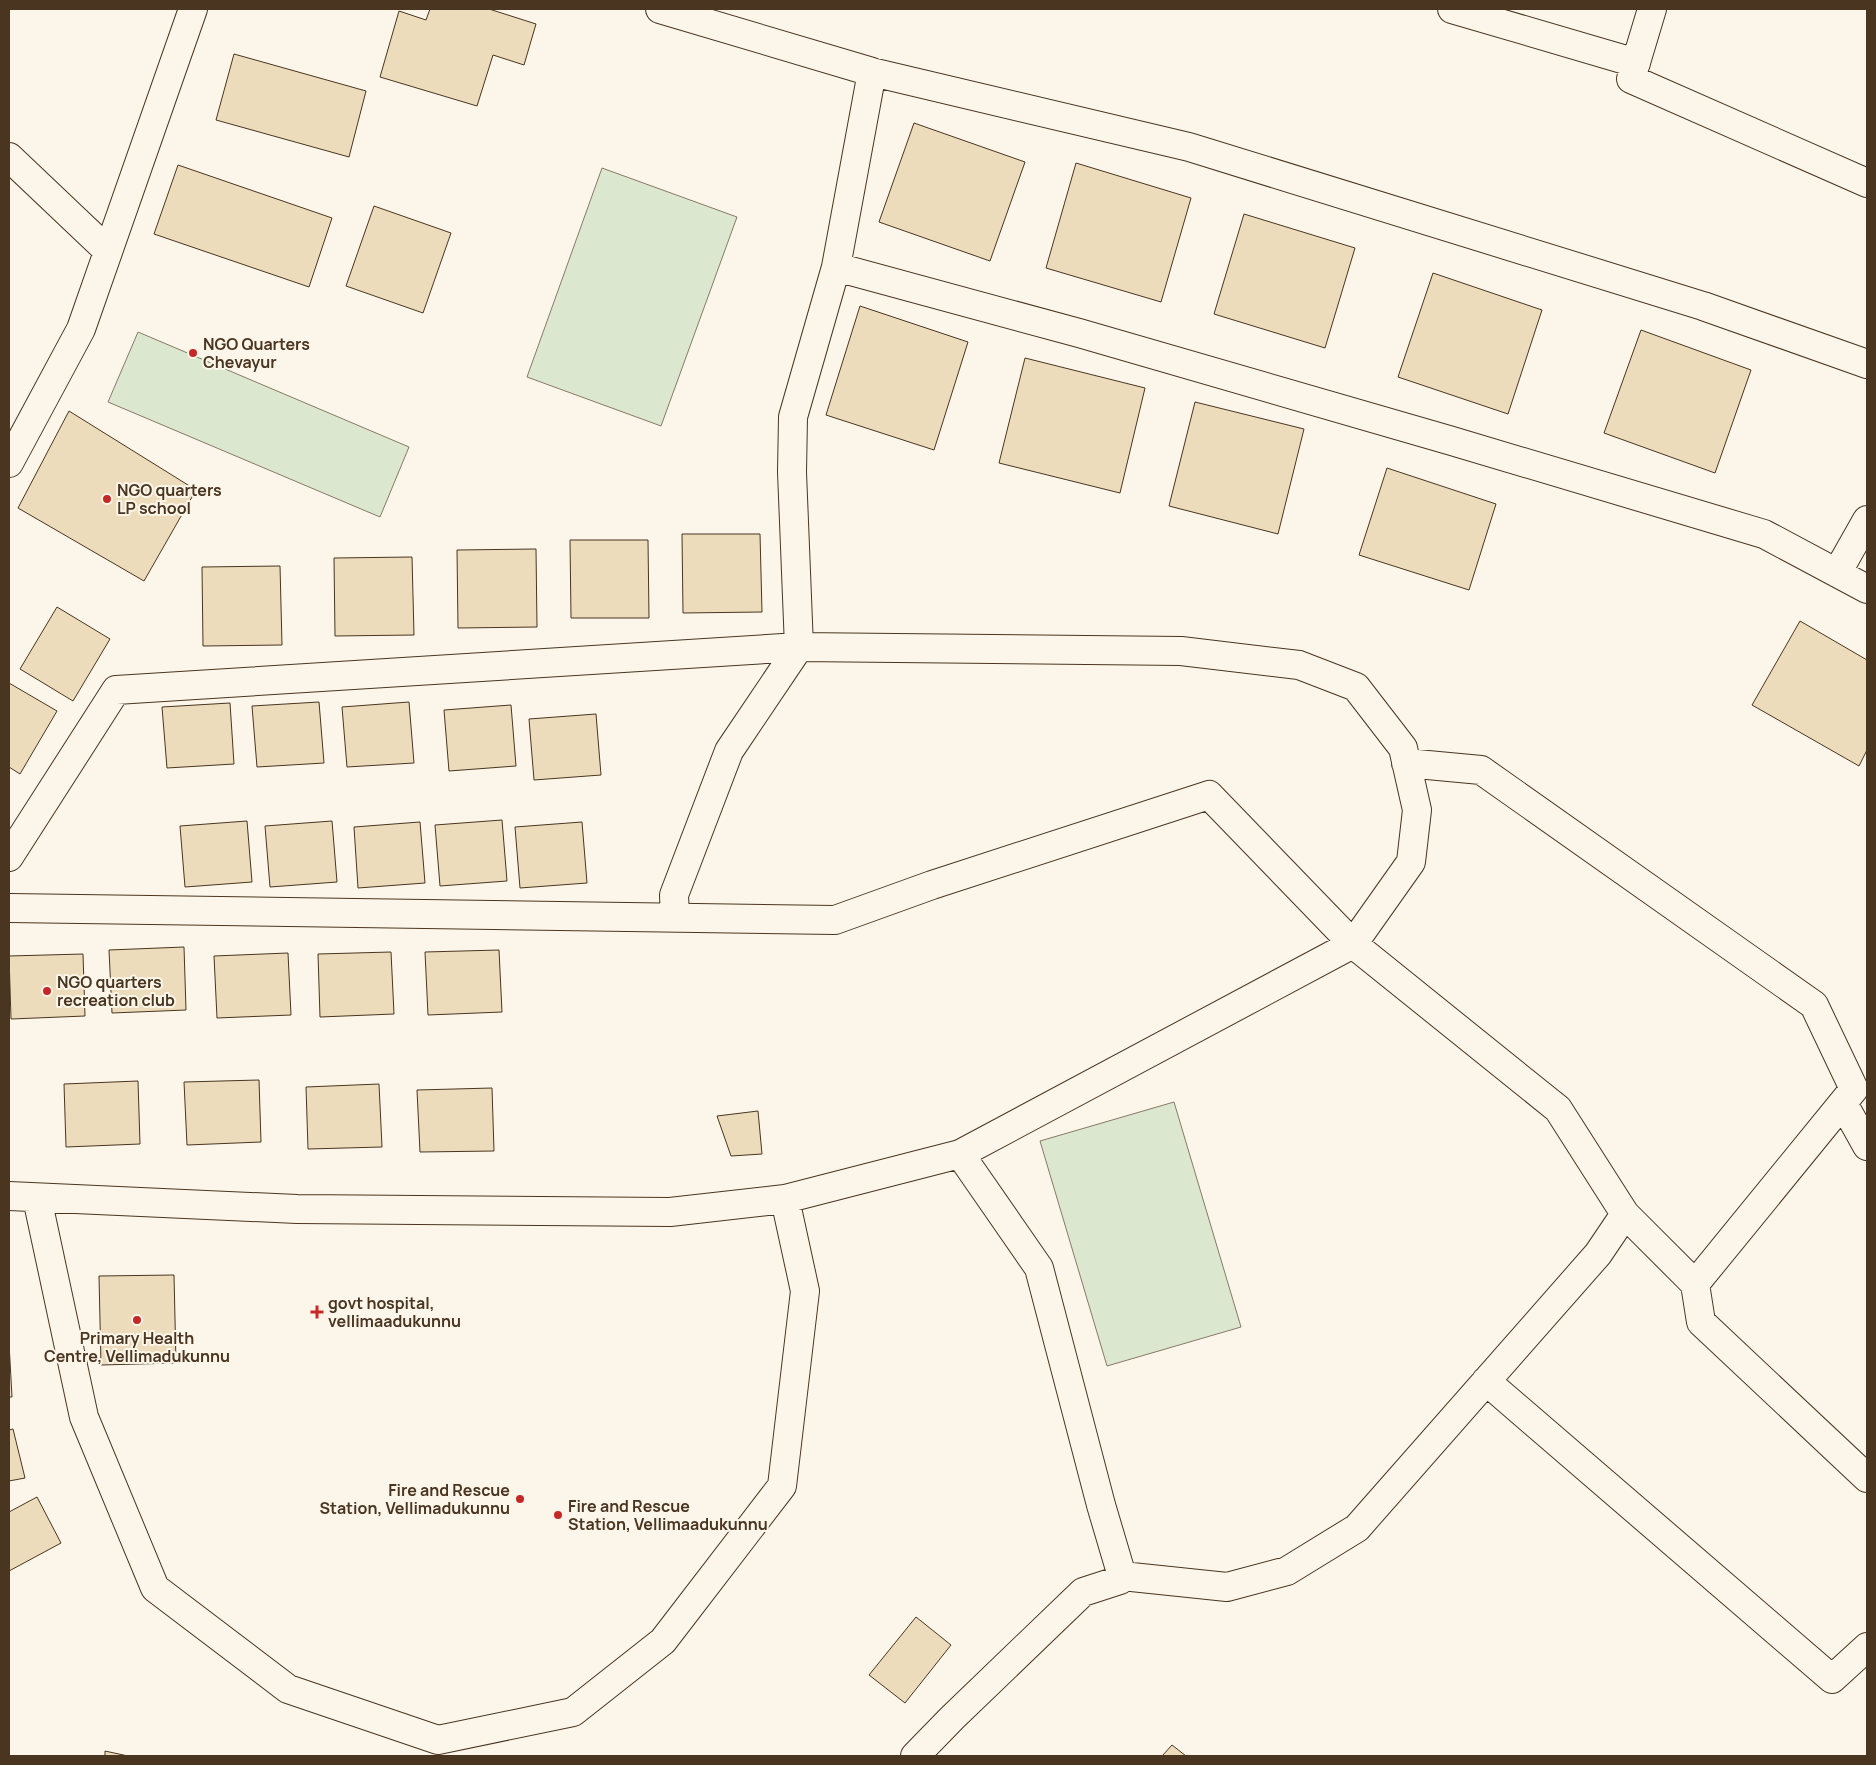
<svg xmlns="http://www.w3.org/2000/svg" width="1876" height="1765" font-family="Manrope,sans-serif">
<rect width="100%" height="100%" fill="#fbf6e9"/>
<path fill="#dce7d0" stroke="#887966" d="M602 168 737 217 661 426 527 377Z
M138 332 409 447 380 517 108 402Z
M1174 1102 1241 1327 1107 1366 1040 1141Z"/>
<path fill="#ecdcbc" stroke="#4a3520" d="M430 9H489L536 24 524 65 493 55 477 106 380 77 399 11 426 20Z
M234 54 366 91 349 157 216 120Z
M914 123 1025 162 990 261 879 222Z
M1076 163 1191 198 1161 302 1046 268Z
M178 165 332 218 309 287 154 234Z
M374 206 451 233 423 313 346 286Z
M1244 214 1355 248 1325 348 1214 314Z
M1433 273 1542 310 1508 414 1398 377Z
M860 306 968 342 934 450 826 415Z
M1641 330 1751 370 1715 473 1604 433Z
M1025 358 1145 388 1120 493 999 463Z
M1195 402 1304 429 1278 534 1169 506Z
M69 411 196 490 144 581 18 508Z
M1387 468 1496 504 1469 590 1359 555Z
M682 534H760L762 612 683 613Z
M570 540H648L649 618H571Z
M536 549 537 627 458 628 457 550Z
M412 557 414 635 335 636 334 558Z
M280 566 282 645 203 646 202 567Z
M57 607 110 639 73 701 20 669Z
M1800 621 1867 660V750L1859 766 1752 705Z
M9 683 57 711 20 774 9 767Z
M319 702 324 763 257 767 252 706Z
M409 702 414 763 347 767 342 707Z
M230 703 234 764 167 768 162 707Z
M511 705 516 766 449 771 444 710Z
M596 714 601 775 534 780 529 719Z
M502 820 507 881 440 886 435 825Z
M247 821 252 882 185 887 180 826Z
M332 821 337 882 270 887 265 826Z
M420 822 425 883 358 888 354 827Z
M582 822 587 883 520 888 515 827Z
M184 947 186 1010 112 1013 109 950Z
M499 950 502 1012 428 1015 425 952Z
M391 952 394 1014 320 1017 318 954Z
M288 953 291 1015 217 1018 214 956Z
M83 954 85 1016 11 1019 9 956Z
M259 1080 261 1142 187 1145 184 1082Z
M138 1081 140 1144 66 1147 64 1084Z
M379 1084 382 1147 308 1149 306 1087Z
M492 1088 494 1151 420 1152 417 1090Z
M758 1111 762 1154 731 1156 717 1116Z
M174 1275 176 1363 101 1365 99 1276Z
M9 1343 12 1397H9Z
M13 1429 25 1478 9 1481V1430Z
M37 1497 61 1543 9 1571V1512Z
M916 1617 951 1645 905 1703 869 1675Z
M1172 1745 1186 1756H1162Z
M105 1751 128 1756H105Z"/>
<g fill="none" stroke-linecap="round" stroke-linejoin="round">
<defs>
<path id="minor" d="M660 9 872 72 1189 147 1703 306 1867 364
M1452 9 1636 63
M1652 9 1631 79 1867 183
M872 72 836 267 793 417 792 472 799 647 1181 651 1299 665 1356 687 1403 748 1417 810 1411 862 1353 944 1558 1109 1625 1214 1695 1284
M9 157 108 251
M836 267 1079 333 1452 441 1764 534 1867 589
M9 463 81 329 193 9
M1837 573 1867 520
M1406 763 1481 770 1814 1005 1854 1089 1695 1284 1701 1322 1867 1478
M9 857 116 690 799 647
M9 908 835 920 932 885 1209 795 1353 944 960 1154
M675 917 674 895 729 751 799 647
M1843 1103 1867 1146
M9 1196 297 1209 670 1212 785 1199 960 1154 1039 1268 1101 1505 1122 1576 1227 1587 1287 1571 1357 1528 1598 1254 1625 1214
M37 1198 84 1417 155 1588 288 1689 438 1740 573 1712 663 1641 782 1486 805 1291 785 1199
M1486 1381 1832 1679 1867 1647
M915 1756 952 1718 1083 1592 1120 1580 1122 1576"/>
</defs>
<use href="#minor" stroke="#4a3520" stroke-width="30"/>
<use href="#minor" stroke="#fbf6e9" stroke-width="28"/>
</g>
<g fill="#c62828" stroke="#fbf6e9" stroke-width="2">
<circle cx="193" cy="353" r="5"/>
<circle cx="107" cy="499" r="5"/>
<circle cx="47" cy="991" r="5"/>
<path d="M314.5 1304.5h5v5h5v5h-5v5h-5v-5h-5v-5h5z"/>
<circle cx="137" cy="1320" r="5"/>
<circle cx="520" cy="1499" r="5"/>
<circle cx="558" cy="1515" r="5"/>
</g>
<g text-anchor="middle" dominant-baseline="central" stroke-width="4" stroke-linejoin="round" paint-order="stroke">
<g font-size="16" font-weight="bold" fill="#4a3520" stroke="#fbf6e9" text-anchor="start">
<text x="203" y="344">NGO Quarters<tspan x="203" dy="18">Chevayur</tspan></text>
<text x="117" y="490">NGO quarters<tspan x="117" dy="18">LP school</tspan></text>
<text x="57" y="982">NGO quarters<tspan x="57" dy="18">recreation club</tspan></text>
<text x="328" y="1303">govt hospital,<tspan x="328" dy="18">vellimaadukunnu</tspan></text>
<text x="137" y="1338" text-anchor="middle">Primary Health<tspan x="137" dy="18">Centre, Vellimadukunnu</tspan></text>
<text x="510" y="1490" text-anchor="end">Fire and Rescue<tspan x="510" dy="18">Station, Vellimadukunnu</tspan></text>
<text x="568" y="1506">Fire and Rescue<tspan x="568" dy="18">Station, Vellimaadukunnu</tspan></text>
</g>
</g>
<rect width="1876" height="1765" fill="none" stroke="#4a3520" stroke-width="20"/>
</svg>
